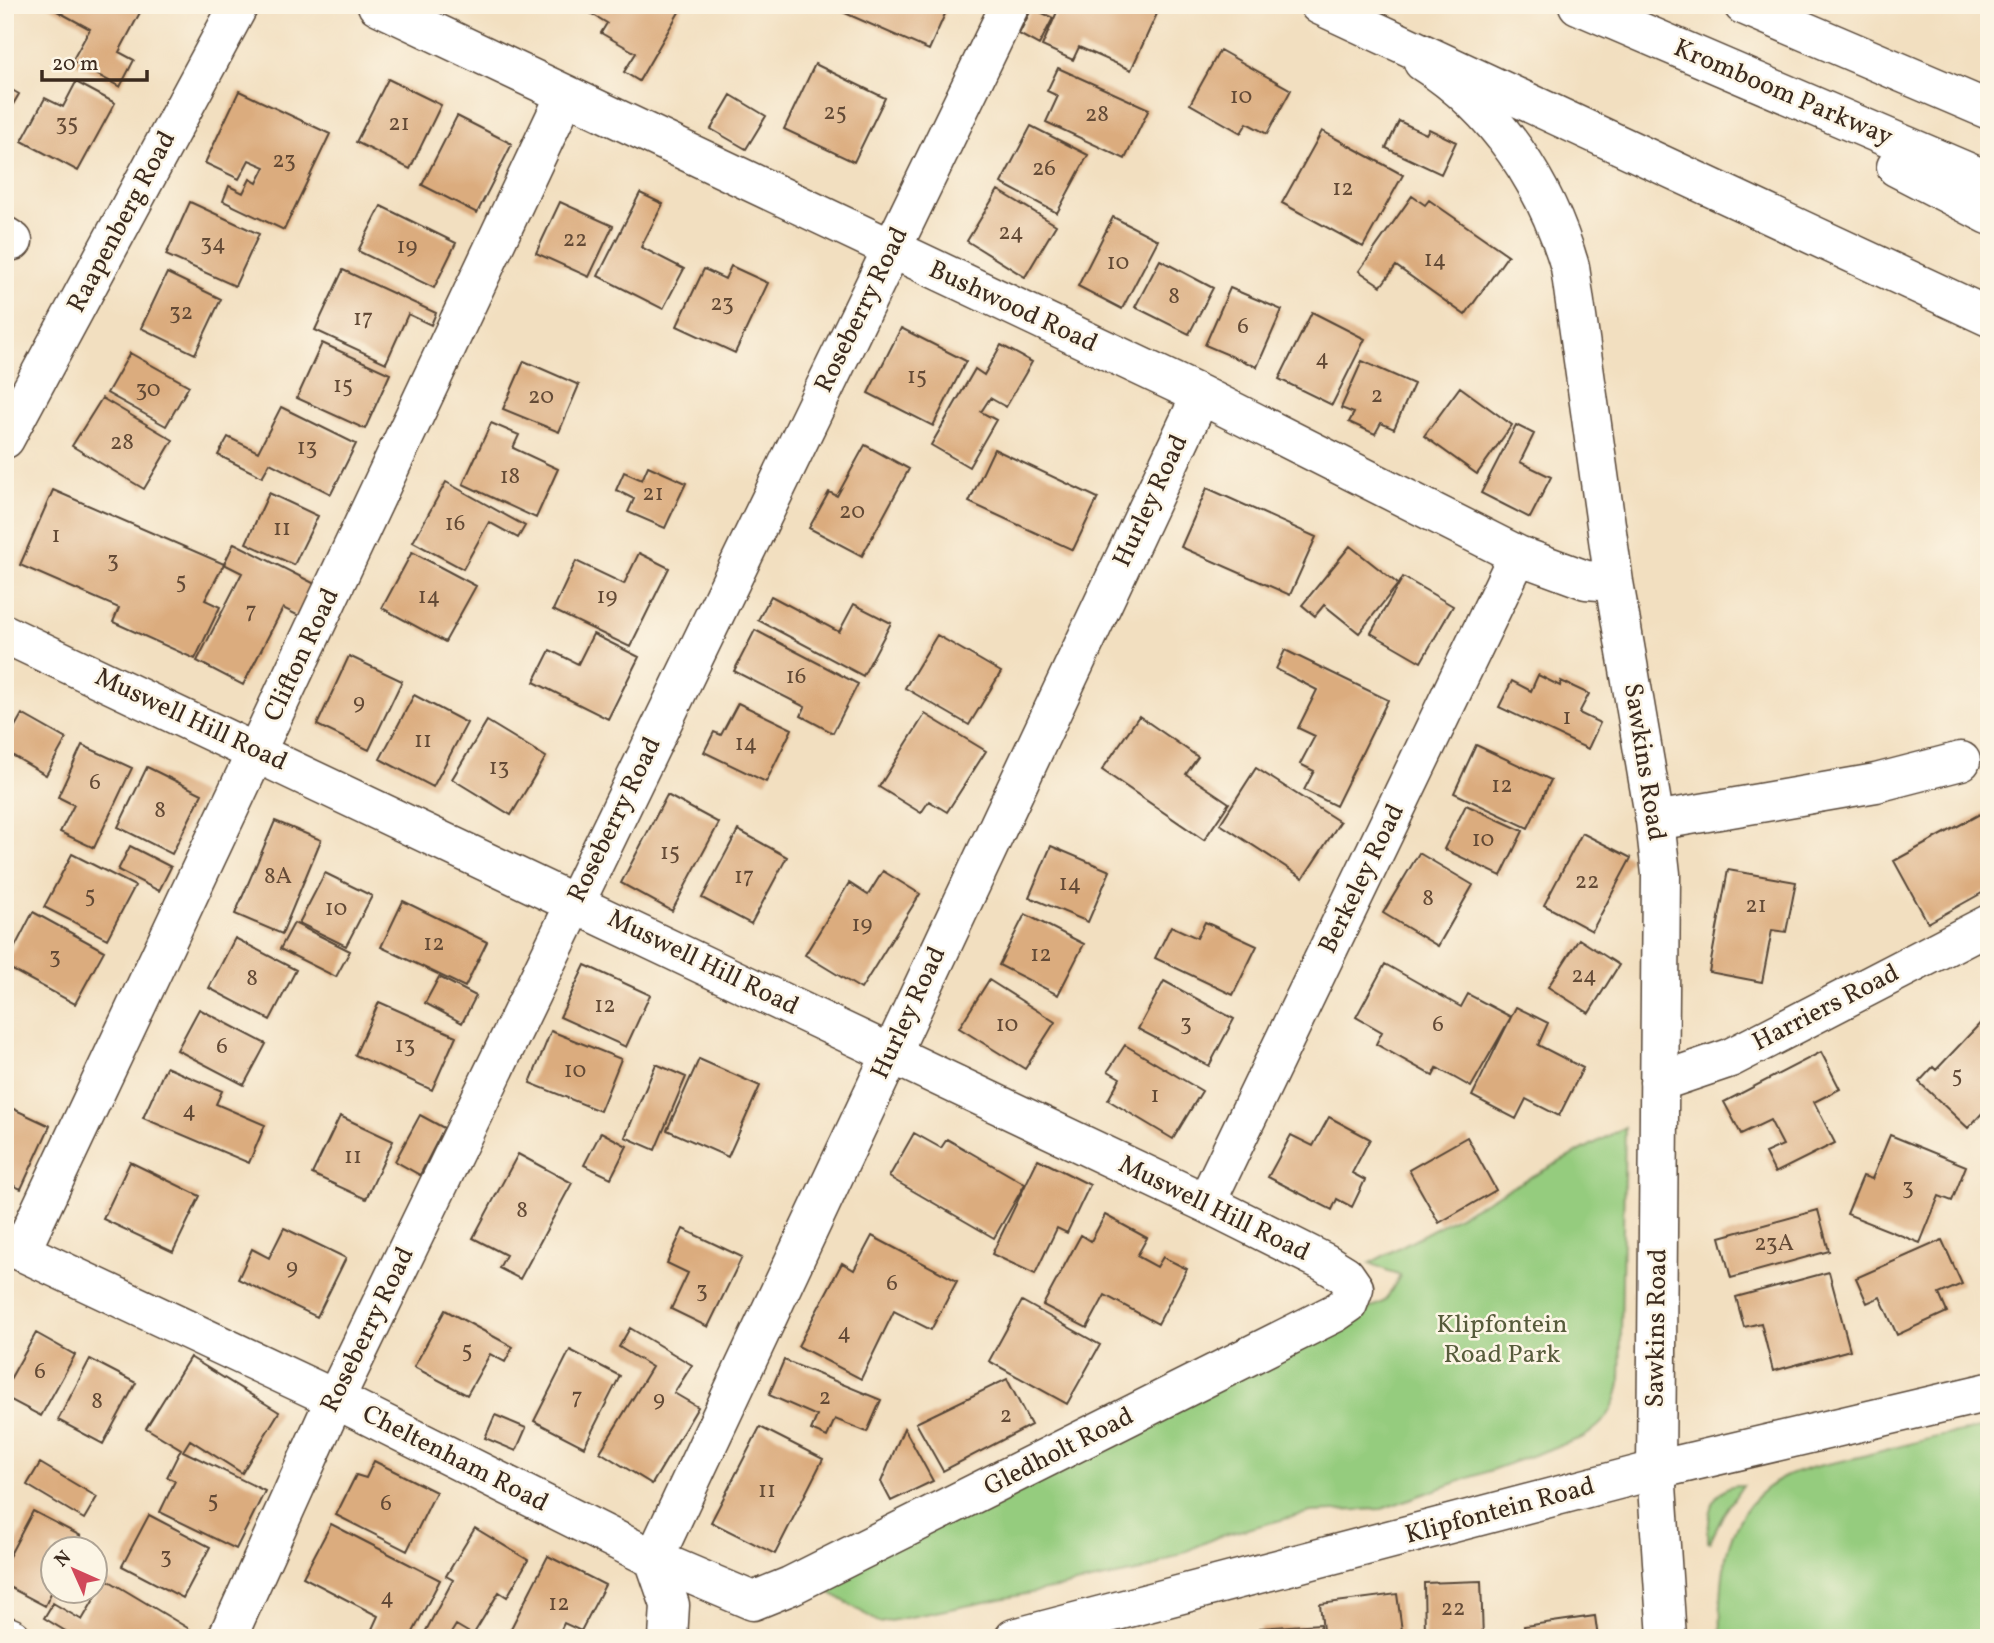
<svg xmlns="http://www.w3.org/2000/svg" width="1994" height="1643" font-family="Vollkorn,serif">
<rect width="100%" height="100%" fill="#fcf5e5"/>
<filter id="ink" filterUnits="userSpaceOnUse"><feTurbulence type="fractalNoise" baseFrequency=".0143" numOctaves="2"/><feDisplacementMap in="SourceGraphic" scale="14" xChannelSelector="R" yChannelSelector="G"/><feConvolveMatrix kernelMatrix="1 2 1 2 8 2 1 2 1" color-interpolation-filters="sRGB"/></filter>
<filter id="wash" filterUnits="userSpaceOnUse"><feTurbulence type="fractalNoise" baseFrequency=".00686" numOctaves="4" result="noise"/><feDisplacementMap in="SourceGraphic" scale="28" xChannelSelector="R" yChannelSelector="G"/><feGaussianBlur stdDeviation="1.57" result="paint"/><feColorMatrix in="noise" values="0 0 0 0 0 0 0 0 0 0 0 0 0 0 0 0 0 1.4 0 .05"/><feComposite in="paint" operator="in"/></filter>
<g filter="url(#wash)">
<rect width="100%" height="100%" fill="#f2dfc0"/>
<path fill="#95cc7e" stroke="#687b4e" stroke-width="2" d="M1625 1127 1620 1383C1615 1410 1606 1422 1584 1437L1382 1509 1311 1512 1217 1537 1146 1570 880 1623 813 1582 1385 1301 1400 1276 1370 1263Z
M1989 1428V1638H1721C1719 1577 1722 1506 1787 1476 1808 1466 1836 1463 1859 1457 1902 1446 1944 1433 1989 1428Z
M1743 1485 1723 1515 1710 1542H1708C1708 1518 1710 1483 1743 1485Z"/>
<g id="blocks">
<path fill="#dbac7e" d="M46 5H144L119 52 134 60 120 87 72 61 90 29Z
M590 5H680L682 7 639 81 624 72 636 53 601 33 607 23 587 11Z
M840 5H949L929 50 838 10Z
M1060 5H1161L1131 70 1079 47 1073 60 1042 46Z
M1032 8 1053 18 1039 45 1019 34Z
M1220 50 1291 90 1267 134 1247 123 1241 133 1190 104Z
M815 64 885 98 854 162 784 129Z
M1058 68 1149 109 1125 159 1046 122 1058 96 1047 91Z
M388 79 441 105 410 169 356 142Z
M76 82 115 103 78 171 22 141 45 98 63 107Z
M5 86 19 94 5 118Z
M239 91 330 134 284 230 223 201 229 186 243 193 250 179 257 183 265 167 249 160 239 179 205 163Z
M731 95 766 116 746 149 711 129Z
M457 116 512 144 477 213 422 185Z
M1399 121 1426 134 1429 129 1456 142 1441 174 1386 148Z
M1031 126 1088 155 1057 213 1001 183Z
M1322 131 1403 175 1363 247 1282 203Z
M998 190 1056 225 1025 277 967 241Z
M640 193 663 204 641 247 684 269 663 309 598 276Z
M1412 196 1425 205 1429 200 1508 255 1465 315 1396 266 1381 286 1359 271Z
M190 202 259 234 235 286 166 255Z
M560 202 613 226 589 277 536 253Z
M381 206 456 243 434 288 358 251Z
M1113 217 1158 240 1122 309 1078 286Z
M1160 260 1213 288 1189 334 1135 307Z
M731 266 768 283 735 353 677 326 704 269 725 279Z
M343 270 436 313 431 325 408 314 386 363 315 330Z
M167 273 221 299 195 354 141 328Z
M1230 288 1282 310 1257 367 1205 345Z
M1312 312 1365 339 1332 405 1279 379Z
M901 328 966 361 933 426 868 393Z
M322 343 390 374 365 429 297 398Z
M1001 345 1032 362 1006 407 990 398 981 412 996 420 969 467 931 445 975 369 984 375Z
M130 353 189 386 166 426 107 393Z
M524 361 579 385 559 432 503 409Z
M1362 361 1414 384 1394 429 1381 423 1375 434 1349 422 1354 413 1341 408Z
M1460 387 1512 425 1477 474 1424 436Z
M102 398 173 440 144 489 72 446Z
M281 407 356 444 331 494 270 463 262 477 218 455 228 437 258 452Z
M491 423 519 435 513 448 558 469 536 518 463 484Z
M1516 425 1534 434 1520 462 1551 477 1530 518 1481 493Z
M865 445 909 469 862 556 809 528 829 492 837 496Z
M994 449 1098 498 1073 550 969 502Z
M648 466 686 483 665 528 628 512 634 499 616 490 624 472 642 480Z
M446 482 525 526 518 538 489 522 463 569 413 542Z
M1207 488 1316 537 1290 595 1181 547Z
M53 490 224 564 205 600 220 607 195 659 113 622 119 608 20 565Z
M269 493 318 516 294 565 246 543Z
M234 543 315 584 299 616 283 608 243 685 197 661 242 573 224 564Z
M1350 546 1398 584 1359 633 1324 605 1315 616 1302 605Z
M412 552 476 586 445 642 382 608Z
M639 553 669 568 630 647 553 610 576 561 624 584Z
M1403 577 1453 606 1421 662 1371 633Z
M771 596 839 632 854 604 891 623 863 676 758 620Z
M755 630 858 684 833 733 801 716 805 707 734 671Z
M593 634 639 657 608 719 534 682 550 650 578 664Z
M937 635 1001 672 969 725 905 688Z
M1285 650 1388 700 1336 806 1304 790 1314 771 1300 764 1315 736 1298 728 1317 690 1276 669Z
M349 656 402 681 369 750 317 725Z
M1538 675 1560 686 1561 681 1589 694 1579 713 1600 723 1588 749 1499 707 1512 681 1531 691Z
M414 695 467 723 433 787 380 759Z
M738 703 792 729 766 782 704 752 714 732 721 735Z
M22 714 66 739 46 775 5 751V744Z
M925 714 986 751 947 812 929 801 921 813 879 787Z
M1139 716 1198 757 1186 774 1229 803 1204 840 1102 770Z
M487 721 546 757 511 815 452 779Z
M82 745 132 768 94 848 60 832 74 805 58 797Z
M1476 745 1551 780 1528 828 1454 793Z
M147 767 202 794 172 854 118 827Z
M1256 768 1340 822 1303 878 1220 824Z
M667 795 719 823 672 911 621 883Z
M1466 805 1523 831 1501 876 1444 849Z
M1989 809V889L1928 923 1894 861Z
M275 821 321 840 282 934 235 914Z
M738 830 787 857 751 924 702 898Z
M1582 833 1631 858 1592 931 1544 905Z
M130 846 171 867 159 891 118 870Z
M1051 846 1110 871 1088 922 1029 897Z
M1419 853 1473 885 1438 946 1383 913Z
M72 854 135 886 107 939 44 907Z
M1728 870 1796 882 1786 932 1772 930 1762 982 1709 972Z
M883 871 920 894 861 989 805 955 849 883 868 895Z
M325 873 372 896 346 946 299 923Z
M403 901 487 942 465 987 381 947Z
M33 912 104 951 75 1004 5 966Z
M1025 914 1084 944 1058 995 999 965Z
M1205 922 1257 946 1233 995 1155 958 1171 926 1197 938Z
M294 923 350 951 336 977 280 949Z
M235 938 296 970 270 1020 209 988Z
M1579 939 1619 965 1589 1013 1548 987Z
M1385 964 1461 1007 1468 994 1511 1017 1471 1087 1437 1068 1433 1076 1376 1044 1382 1032 1356 1017Z
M585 965 650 995 626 1047 560 1017Z
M439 977 476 996 462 1023 425 1003Z
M989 980 1055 1022 1025 1069 959 1028Z
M1164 981 1234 1019 1209 1066 1138 1029Z
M379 1002 456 1036 432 1090 355 1055Z
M1516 1007 1548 1023 1538 1045 1583 1068 1559 1116 1526 1099 1516 1119 1472 1096Z
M199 1009 266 1044 244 1085 177 1050Z
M1989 1014V1106L1968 1128 1919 1082 1933 1067 1936 1070Z
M551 1031 621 1059 600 1111 530 1083Z
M1125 1045 1202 1091 1173 1139 1108 1100 1120 1078 1108 1071Z
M1821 1052 1840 1089 1814 1102 1835 1143 1775 1173 1765 1153 1783 1145 1770 1120 1741 1134 1724 1102Z
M699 1059 760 1086 728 1157 667 1130Z
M656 1064 686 1077 655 1150 625 1137Z
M166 1067 222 1091 216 1104 265 1125 249 1163 143 1118Z
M5 1105 50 1126 21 1189 5 1182Z
M420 1115 444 1128 420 1175 395 1161Z
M340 1116 393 1141 366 1199 312 1174Z
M1329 1117 1370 1139 1352 1173 1365 1180 1352 1207 1337 1199 1332 1210 1268 1177 1291 1135 1313 1146Z
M601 1132 627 1146 611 1178 584 1165Z
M914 1133 941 1148 947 1139 1025 1184 994 1238 889 1177Z
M1890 1135 1966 1166 1952 1201 1939 1196 1920 1243 1847 1214 1863 1176 1872 1179Z
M1467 1137 1496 1190 1439 1223 1409 1170Z
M518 1154 572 1183 520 1279 499 1268 506 1255 473 1238Z
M1038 1159 1090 1185 1067 1233 1057 1228 1035 1274 992 1254Z
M130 1162 200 1196 173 1252 103 1219Z
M1818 1210 1829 1251 1731 1278 1720 1237Z
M1105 1215 1147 1238 1137 1256 1157 1267 1163 1257 1187 1269 1158 1324 1105 1295 1087 1328 1043 1305 1081 1235 1091 1241Z
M284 1228 346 1258 317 1317 238 1279 252 1249 269 1258Z
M683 1229 742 1257 708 1327 671 1309 688 1273 667 1263Z
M872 1236 957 1281 931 1330 894 1311 861 1379 798 1346 842 1263 854 1270Z
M1942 1240 1962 1284 1939 1294 1947 1312 1897 1335 1880 1297 1867 1303 1856 1278Z
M1829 1272 1850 1350 1773 1371 1761 1323 1744 1327 1736 1297Z
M1022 1301 1100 1345 1067 1404 989 1361Z
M445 1310 513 1347 505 1362 490 1354 467 1395 414 1367Z
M630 1328 692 1365 674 1393 698 1407 652 1484 600 1452 652 1367 619 1347Z
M36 1333 75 1355 41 1416 5 1397V1388Z
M570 1350 620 1376 584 1447 534 1421Z
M190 1357 279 1412 242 1473 190 1440 183 1451 265 1491 236 1549 160 1512 175 1481 167 1477 181 1449 146 1428Z
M90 1359 136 1383 103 1444 58 1420Z
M784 1360 881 1400 867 1432 835 1419 827 1437 811 1430 817 1416 769 1395Z
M1007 1379 1031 1425 943 1471 916 1423Z
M495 1415 526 1428 516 1451 485 1438Z
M760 1427 823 1459 775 1554 711 1522Z
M904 1428 933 1481 891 1501 881 1482Z
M374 1461 436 1492 407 1551 336 1515 356 1475 366 1478Z
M40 1463 97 1497 84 1519 27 1485Z
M33 1511 81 1536 75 1548H52V1591L45 1606 5 1585V1564Z
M149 1515 210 1547 183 1598 122 1566Z
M331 1524 440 1580 410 1638H389L372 1629 378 1616 303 1577Z
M475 1528 528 1560 507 1597 499 1592 473 1635 456 1625 448 1638H422L453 1580 446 1576Z
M548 1556 605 1585 581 1631 564 1623 557 1638H506Z
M106 1579 191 1630 186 1638H77L44 1618 53 1603 82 1620Z
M1481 1581 1483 1638H1407L1425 1635 1424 1583Z
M1397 1594 1403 1638H1324L1320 1604Z
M1595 1616 1598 1638H1525L1524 1626Z
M1320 1624 1321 1638H1261L1260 1628Z"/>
</g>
</g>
<g filter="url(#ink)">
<use href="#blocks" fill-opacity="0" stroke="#564536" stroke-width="2"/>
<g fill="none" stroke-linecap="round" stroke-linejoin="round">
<defs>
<path id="minor" d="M377 5 1201 395 1518 555 1586 580 1614 582
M1423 62C1497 109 1546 184 1570 267L1614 582 1655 821 1661 874 1656 1470 1667 1638
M5 236 13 241
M5 634 1206 1203 1324 1262 1345 1275 1354 1288 1348 1304 1335 1313 790 1586 753 1601 654 1559 335 1399 5 1244
M1655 821 1876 783 1961 761
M1659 1082 1730 1058 1989 924
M1206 1203 1518 555
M21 1251 565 96
M5 1635 12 1638
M227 1638 335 1399 1010 5
M668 1638 670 1605 654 1559 1201 395"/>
<path id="major" d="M1319 5 1989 317
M5 439 239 5
M1014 1638 1656 1470 1989 1392"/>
<path id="highway" d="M1578 5 1989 181
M1743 5 1989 110
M1896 167 1989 215"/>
</defs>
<use href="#minor" stroke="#564536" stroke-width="41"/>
<use href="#major" stroke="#564536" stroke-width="41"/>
<use href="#highway" stroke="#564536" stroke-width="41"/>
<use href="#minor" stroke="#fff" stroke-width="38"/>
<use href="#major" stroke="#fff" stroke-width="38"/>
<use href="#highway" stroke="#fff" stroke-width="38"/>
</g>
</g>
<g text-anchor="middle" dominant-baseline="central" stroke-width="5" stroke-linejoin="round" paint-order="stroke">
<g font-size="23" fill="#634a36">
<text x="1241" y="97">10</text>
<text x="835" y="113">25</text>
<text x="1097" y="115">28</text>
<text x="67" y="124">35</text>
<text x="399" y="124">21</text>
<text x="284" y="161">23</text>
<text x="1044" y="169">26</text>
<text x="1343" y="189">12</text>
<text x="1011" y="233">24</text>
<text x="575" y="240">22</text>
<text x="213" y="244">34</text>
<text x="407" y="247">19</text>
<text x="1435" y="260">14</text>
<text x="1118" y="263">10</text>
<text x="1174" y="297">8</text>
<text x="722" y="304">23</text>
<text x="181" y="313">32</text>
<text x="363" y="319">17</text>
<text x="1243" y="327">6</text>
<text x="1322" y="359">4</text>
<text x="917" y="377">15</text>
<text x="343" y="386">15</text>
<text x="148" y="390">30</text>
<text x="1377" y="396">2</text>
<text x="541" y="397">20</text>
<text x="122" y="443">28</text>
<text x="307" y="448">13</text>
<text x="510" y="477">18</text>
<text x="653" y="494">21</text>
<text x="852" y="512">20</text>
<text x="455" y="524">16</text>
<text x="282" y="529">11</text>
<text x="56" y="536">1</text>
<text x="113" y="561">3</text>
<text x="181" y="582">5</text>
<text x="429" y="597">14</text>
<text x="607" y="597">19</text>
<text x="251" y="612">7</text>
<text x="796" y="677">16</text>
<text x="359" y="703">9</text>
<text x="1567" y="718">1</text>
<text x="423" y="741">11</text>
<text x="746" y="744">14</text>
<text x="499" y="768">13</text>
<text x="95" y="783">6</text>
<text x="1502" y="786">12</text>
<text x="160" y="811">8</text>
<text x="1483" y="840">10</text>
<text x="670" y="853">15</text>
<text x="278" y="877">8A</text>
<text x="744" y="877">17</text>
<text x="1587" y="882">22</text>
<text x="1070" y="884">14</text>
<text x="90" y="896">5</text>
<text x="1428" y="899">8</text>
<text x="1756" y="906">21</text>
<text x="336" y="909">10</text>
<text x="862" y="925">19</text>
<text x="434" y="944">12</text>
<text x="1041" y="955">12</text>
<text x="55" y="957">3</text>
<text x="1584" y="976">24</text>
<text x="252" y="979">8</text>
<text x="605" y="1006">12</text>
<text x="1186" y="1024">3</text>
<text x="1007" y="1025">10</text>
<text x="1438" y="1025">6</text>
<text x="405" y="1046">13</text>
<text x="222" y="1047">6</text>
<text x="575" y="1071">10</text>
<text x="1957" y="1076">5</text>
<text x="1155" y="1096">1</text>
<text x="189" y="1111">4</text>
<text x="353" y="1157">11</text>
<text x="1908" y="1188">3</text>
<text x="522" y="1211">8</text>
<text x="1774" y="1244">23A</text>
<text x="292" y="1268">9</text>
<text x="892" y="1284">6</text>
<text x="702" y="1291">3</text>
<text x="844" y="1333">4</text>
<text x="467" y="1351">5</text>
<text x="40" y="1372">6</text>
<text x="577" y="1398">7</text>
<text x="825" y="1398">2</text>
<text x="659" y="1400">9</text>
<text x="97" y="1402">8</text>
<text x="1006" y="1416">2</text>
<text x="767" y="1491">11</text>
<text x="213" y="1501">5</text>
<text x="386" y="1504">6</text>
<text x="166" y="1557">3</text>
<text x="387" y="1598">4</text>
<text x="559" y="1604">12</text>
<text x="1453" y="1609">22</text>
</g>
<g font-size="26" fill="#3b2a1e" stroke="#fcf5e5">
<text transform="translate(1783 93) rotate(23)">Kromboom Parkway</text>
<text transform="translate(122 222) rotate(-62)">Raapenberg Road</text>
<text transform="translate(1013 307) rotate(25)">Bushwood Road</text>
<text transform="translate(862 310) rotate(-64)">Roseberry Road</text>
<text transform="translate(1151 501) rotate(-65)">Hurley Road</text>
<text transform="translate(302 655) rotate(-65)">Clifton Road</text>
<text transform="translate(191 720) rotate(25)">Muswell Hill Road</text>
<text transform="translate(1644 762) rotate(81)">Sawkins Road</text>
<text transform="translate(615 820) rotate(-64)">Roseberry Road</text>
<text transform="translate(1362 879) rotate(-64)">Berkeley Road</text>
<text transform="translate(703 963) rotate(26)">Muswell Hill Road</text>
<text transform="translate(1826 1008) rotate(-27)">Harriers Road</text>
<text transform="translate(909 1013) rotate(-65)">Hurley Road</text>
<text transform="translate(1214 1209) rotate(26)">Muswell Hill Road</text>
<text transform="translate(1657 1328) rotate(-89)">Sawkins Road</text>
<text transform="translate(368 1330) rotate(-64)">Roseberry Road</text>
<text transform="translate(1059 1452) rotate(-27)">Gledholt Road</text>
<text transform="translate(455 1459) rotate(27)">Cheltenham Road</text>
<text transform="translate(1500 1511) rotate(-15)">Klipfontein Road</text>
</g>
<g font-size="26" fill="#565b3b" stroke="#fcf5e5">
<text x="1502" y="1325">Klipfontein<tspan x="1502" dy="30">Road Park</tspan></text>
</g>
</g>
<rect width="1994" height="1643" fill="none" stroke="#fcf5e5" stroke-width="28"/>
<g transform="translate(74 1570) rotate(315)"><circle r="33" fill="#fcf5e5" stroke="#afa495" stroke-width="2"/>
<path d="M0-5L12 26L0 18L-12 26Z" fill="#d1495b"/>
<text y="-10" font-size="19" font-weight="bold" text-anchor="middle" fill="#3b2a1e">N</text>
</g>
<path d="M42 70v10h105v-10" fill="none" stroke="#3b2a1e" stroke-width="3.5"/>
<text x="52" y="70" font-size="21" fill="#3b2a1e" stroke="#fcf5e5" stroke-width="5" paint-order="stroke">20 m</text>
</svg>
